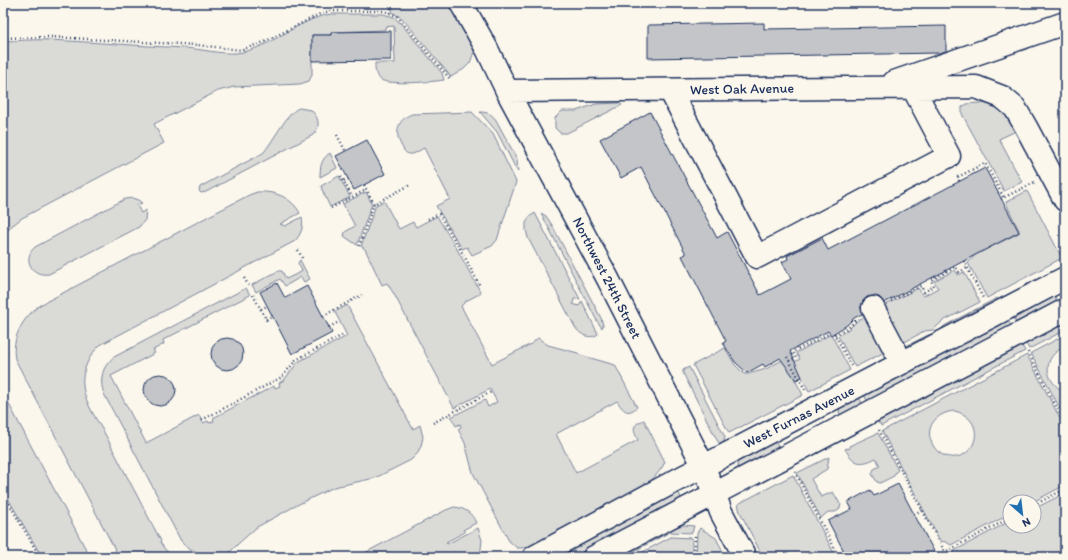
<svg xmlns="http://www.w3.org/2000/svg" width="1068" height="560" font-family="Itim,sans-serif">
<rect width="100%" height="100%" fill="#fbf7ec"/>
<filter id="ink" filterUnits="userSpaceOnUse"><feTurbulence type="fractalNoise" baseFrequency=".025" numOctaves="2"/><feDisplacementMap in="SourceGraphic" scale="8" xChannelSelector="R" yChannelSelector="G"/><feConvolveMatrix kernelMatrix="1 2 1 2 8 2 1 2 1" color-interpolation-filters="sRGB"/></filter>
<g filter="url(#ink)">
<path fill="#dadad7" stroke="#7a849a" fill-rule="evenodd" d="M393 3H448L473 45 474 52 470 63 464 69 451 77 403 19 392 12Z
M331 14H383L394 17 403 26 442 73 444 80C433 82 389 85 381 80 375 76 375 70 375 63H395L394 26 385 27V30L331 32V35H312V75L309 81 300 84 234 87 218 91 154 124 164 143 22 218 9 228 3 238V41C18 41 33 39 49 40 94 42 140 46 185 48 202 49 219 54 236 53 269 50 297 19 331 14Z
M620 103 622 105 567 133H560L555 128V118L562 111H576L596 104Z
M967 104C981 102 998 103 1008 115 1011 119 1013 125 1015 129L1014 132 999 139 1022 182 1004 191 962 114V107Z
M299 108 311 110C319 117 321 127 313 135L206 192 201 193 199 191 200 187 263 153C273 142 287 112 299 108Z
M472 112 493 134 516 182 497 240 492 246 472 255 467 247 462 249 436 206 450 199 424 148C420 150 414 155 409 154 404 153 403 148 401 145 394 132 398 119 412 114Z
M480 112C487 112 492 114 496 120L517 159 518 172 516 169 497 132Z
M330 153 337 168 320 177C320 167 321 159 330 153Z
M339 176 350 197 330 207 323 192 321 186Z
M1027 191 1062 258 987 298 968 263 975 255 1019 233V230L1009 210 1006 202Z
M257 192C275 191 291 197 300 213L280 224 285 226 302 217C304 227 301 234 295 241L100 345C89 355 81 372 83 386 85 404 98 421 106 436 125 473 142 505 161 541L160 542 164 548 172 557H119L15 359C11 338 23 317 40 305L249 195Z
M366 192 372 204 357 245 344 236 345 232 355 226 343 204Z
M132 198 138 200 142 203 137 205 141 213 146 210 145 220 139 227 49 274C31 277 22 258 35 247L125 199Z
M384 201 399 229 413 222 416 227 437 216 458 251 481 293 466 301 461 306 492 364 531 344 538 338 548 345 578 353 580 355 615 365 637 407C627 416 623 410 617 401L556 434 576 473 638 440C633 430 631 425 644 420L665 462C661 471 654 477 648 484L530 548H517L509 541 473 473 465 443 458 429 461 427 460 424 456 426 451 417 485 400 488 407 497 402 490 389 454 408 394 294 387 283 382 285 365 249 361 246 376 205Z
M535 213 580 299H574L573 304 579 306 582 301 598 334C590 340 580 335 575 327L528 238 526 230V223L529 217Z
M541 213 546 216 552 225 601 318 603 325 602 328 597 321Z
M300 260 310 279 304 282 301 277 285 286 280 279 256 292 252 285 278 271H282L286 279 301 272 302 271 298 263Z
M955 270 958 275 964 272 980 302 943 321 933 330 925 331 899 345 878 309 918 288 923 296 938 288 934 281Z
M246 288 250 295 163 340 164 344 153 350 155 353 111 376 146 443 199 415 203 423 208 421 209 423 214 421 213 418 274 386 275 388 280 386 279 383 284 380 298 362 347 336 335 312 347 305 413 429 420 425 423 437 421 446 417 454 411 460 375 478 334 487 297 505 257 527 239 543 225 557C209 557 193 554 181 541L104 394C99 380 102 366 114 357Z
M1049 296H1054L1056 298V305L1018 326 1012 315Z
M997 298 999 302 910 348 904 347 928 335 937 333 944 326Z
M870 314 887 351 855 367 838 336 850 328 858 320Z
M1007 318 1012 328 869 404 863 393Z
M1065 321V330L1029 349 1025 342Z
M831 334 850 370 809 391 794 362 800 359 796 353Z
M1065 335V347C1041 356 1044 382 1065 392V418L1031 353Z
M1021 344 1025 351 881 426 880 423 879 424 877 420 996 357 998 359 1000 358 999 356Z
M725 348 735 365 744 374H748L766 369 784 359 803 395 729 433 693 365Z
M1027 355 1065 428V485L1033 502H1010V514L951 545 946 542 940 541 882 431ZM955 411C992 421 973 468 943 455 940 453 936 451 934 447 922 429 936 412 955 411Z
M689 367 725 437 723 445 718 442 683 373V370Z
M3 393 90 557H42L3 490Z
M858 396 864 406 841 415 839 413 840 407Z
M878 433 898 470 895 473 894 476 880 483 877 482 872 474 874 469 880 466 876 458C860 466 854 464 845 449L847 448 848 449 850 448 849 446Z
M774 440 780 450 741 468 738 467 737 464 740 459Z
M829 457 827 469 811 479 821 497 833 492 841 505 839 510 835 512H828L821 518 797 473Z
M793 475 836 557H763L740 512 738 504Z
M679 493 681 498 679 501 573 557H562L563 554 567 551 676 494Z
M1065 493V557H954V551L1010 521V526H1034V509Z
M454 507C465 508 472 513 476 523L463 530 465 532 446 542 447 544 478 528 482 540 480 557H357L446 510Z
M684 525 694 526 692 533 670 532 623 557H615L675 527Z
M700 528 716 538 726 557H696L697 533Z
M671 537 692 538V554L687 557H633Z"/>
<path fill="#c3c5c9" stroke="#1b2f5e" d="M764 23V29L946 26V51L939 53 648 58V25Z
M391 31V60L312 61V35H331V32Z
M650 112 717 238 727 232 760 295 791 279 782 262 788 259 787 256 822 238 828 250 985 168 1019 232 884 303 879 297 873 296 867 297 863 301 861 307 862 314 854 318 847 325 831 335 828 331 790 351 802 377 796 380 780 358 765 367 763 364 747 373 735 362 723 343 726 341 682 256 686 254 641 167 621 178 600 139Z
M367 140 385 174 354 190 336 156Z
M277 283 285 298 307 286 332 333 292 354 260 292Z
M211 354a16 16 0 1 1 32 0a16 16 0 1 1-32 0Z
M144 390a16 16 0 1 1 32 0a16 16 0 1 1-32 0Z
M898 484 937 557H847L828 521 852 509 848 502 870 490 874 496Z"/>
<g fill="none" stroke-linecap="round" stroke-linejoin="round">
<defs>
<path id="minor" d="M461 3 487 49 507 91 607 277 704 467 721 512 745 557
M894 82 1065 23
M670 90 757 257 949 156 913 88
M507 91 976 87 1002 97 1015 108 1026 127 1065 200
M873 308 902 363
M534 557 677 480 1065 278
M594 557 1065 310"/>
</defs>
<use href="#minor" stroke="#1b2f5e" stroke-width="25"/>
<path stroke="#1b2f5e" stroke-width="2.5" stroke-dasharray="1 3" stroke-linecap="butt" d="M390 13 392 3
M3 38 51 37 197 45 241 50 264 42 322 13 331 11H385L397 16 450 79
M337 135 346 152
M341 176 352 197
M344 181 348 179
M959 181 958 177 985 163 1004 198
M364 185 374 204 410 185
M1001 199 1035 182
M331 208 366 190
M428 219 439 214 463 254 480 286
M359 246 374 204
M298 250 302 258
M964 261 983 298
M244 278 249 286
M253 295 267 321
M891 301 921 286 924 292 934 286 931 280 956 267 959 272 967 268
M261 309 267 306
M323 316 362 295
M266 319 272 316
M329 327 337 323
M834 333 852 367
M835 335 849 327 857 319
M1028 352 1065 423
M787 357 806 391
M789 361 796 358 793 352 830 333
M202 420 282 377 296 360 343 335
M433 423 491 392
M879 430 945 552
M795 472 839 557
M3 493 40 557
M1034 505 1065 489
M914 514 922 510
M838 555 844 552
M694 557 695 536
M947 557 945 552 1010 518"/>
<use href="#minor" stroke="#fbf7ec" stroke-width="22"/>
</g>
</g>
<g text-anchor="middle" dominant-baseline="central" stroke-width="3" stroke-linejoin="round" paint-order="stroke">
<g font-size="14" fill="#1b2f5e" stroke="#fbf7ec">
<text transform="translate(742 89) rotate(-1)">West Oak Avenue</text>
<text transform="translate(607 278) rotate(63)">Northwest 24th Street</text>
<text transform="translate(799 417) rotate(-27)">West Furnas Avenue</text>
</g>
</g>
<rect width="1068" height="560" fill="none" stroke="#fbf7ec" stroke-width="16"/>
<rect x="8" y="8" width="1052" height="544" fill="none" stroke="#1b2f5e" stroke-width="1.5" filter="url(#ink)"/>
<g transform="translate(1022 514) rotate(152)"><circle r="19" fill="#fbf7ec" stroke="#a1a7b3"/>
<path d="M0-3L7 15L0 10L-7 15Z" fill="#1f6fb2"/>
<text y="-6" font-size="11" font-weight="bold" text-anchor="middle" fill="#1b2f5e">N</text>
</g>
</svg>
